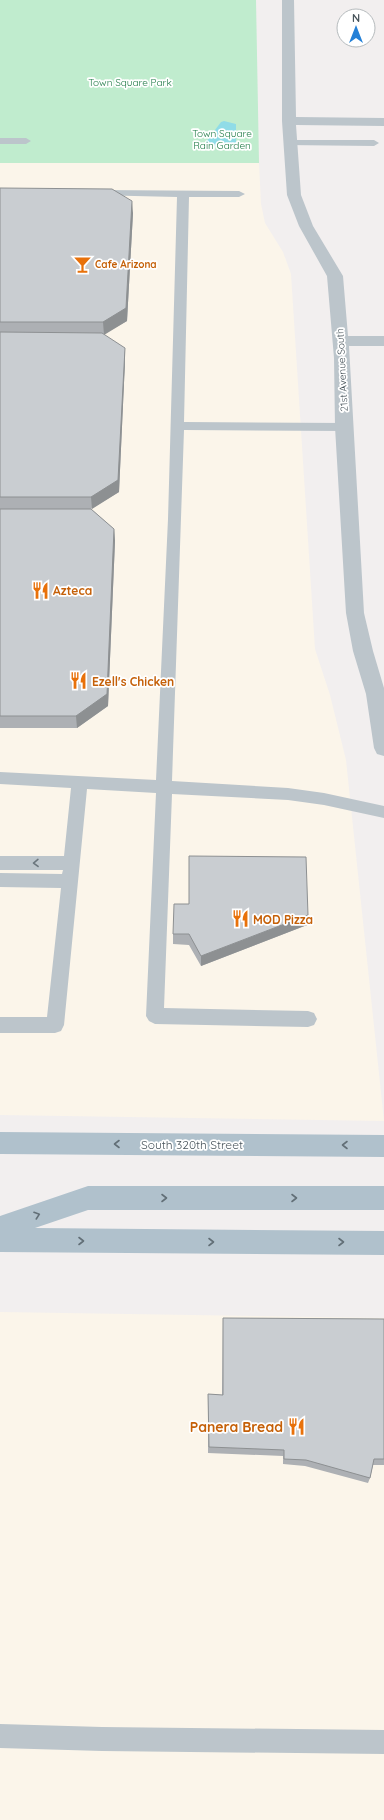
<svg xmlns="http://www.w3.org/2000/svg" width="384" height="1820" font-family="Quicksand,sans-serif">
<rect width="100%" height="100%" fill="#f2efef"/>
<path fill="#fbf5ea" d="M0 163H259L261 204 265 223 283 252 291 274 315 649 330 695 346 760 384 1121 0 1115Z
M0 1312 384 1318V1820H0Z"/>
<path fill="#c0ecce" d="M0 0H256L259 163H0Z"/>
<path fill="#90dce7" d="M224 121 236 124V144L233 149C224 151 216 146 207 144L206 142 221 122Z"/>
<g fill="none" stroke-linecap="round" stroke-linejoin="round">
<path fill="#bcc5cb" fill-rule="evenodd" d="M0 138H26L31 141 26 144H0Z
M290 140H374L379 143 374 146 286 145 285 143Z
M96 190 239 191 245 194 239 197H189L184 422 344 423 349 424 351 427 349 430 344 431 184 430 172 781 288 788 324 793 384 806V818L324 805 288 800 172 794 164 1008 308 1011 314 1013 317 1019 314 1025 308 1027 155 1024 149 1021 146 1016 156 793 87 789 64 1025 61 1031 55 1033H0V1017H47L61 888 0 887V873L62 874 63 870H0V856H64L71 788 0 784V772L156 780 168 519 177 197 92 195 90 193 92 191Z
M0 1724 102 1727 384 1730V1754L102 1751 0 1748Z"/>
<path fill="#bcc5cb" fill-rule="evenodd" d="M282 0H294L296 117 384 118V126L296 125 301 195 313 226 343 276 348 336H384V346H349L364 613 373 651 384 688V756L377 754 374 748 366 694 353 651 346 613 335 427 334 358 327 276 299 226 287 195 282 121Z"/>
<path fill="#b0c1cc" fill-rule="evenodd" d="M0 1132 384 1135V1157L0 1154Z
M88 1186H384V1210H88L35 1228 384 1231V1255L0 1252V1216Z"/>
</g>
<path fill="#adb0b4" d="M0 188 133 213 127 321 104 334 125 361 119 492 91 509 114 529 115 541 108 706 77 728H0Z
M308 915 307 925 201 966 189 945 173 944V934Z
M223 1318 384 1319V1465H373L370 1478 368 1483 305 1466 283 1464V1456L208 1453V1394L222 1395Z"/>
<path fill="#8d9092" d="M132 201 133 213 127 321 104 335 103 322Z
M125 348V361L119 492 92 509 91 497Z
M114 529 115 541 108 706 77 728 76 716Z
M308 915 307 925 201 966V956Z"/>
<path fill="#c9cdd1" stroke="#8d9092" d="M0 188 112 189 132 201 126 308 103 322H0Z
M0 332 102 333 125 348 118 480 91 497H0Z
M0 509H91L114 529 107 694 76 716H0Z
M189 856 306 857 308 915 201 956 189 934H173L174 904H189Z
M223 1318 384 1319V1459H374L370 1478 306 1460 284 1459V1450L209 1447 208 1394 223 1395Z"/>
<defs><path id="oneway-chevron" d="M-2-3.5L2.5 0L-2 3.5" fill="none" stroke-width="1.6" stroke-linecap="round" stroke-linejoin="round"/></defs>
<use stroke="#6b767d" href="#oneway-chevron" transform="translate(36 863) rotate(179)"/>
<g stroke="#626f77">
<use href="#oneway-chevron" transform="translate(117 1144) rotate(-180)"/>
<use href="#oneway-chevron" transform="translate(345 1145) rotate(-180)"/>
<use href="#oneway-chevron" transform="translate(164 1198)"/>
<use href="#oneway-chevron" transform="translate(294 1198)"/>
<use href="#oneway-chevron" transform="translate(37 1215) rotate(-19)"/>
<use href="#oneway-chevron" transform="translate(81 1241)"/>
<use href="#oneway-chevron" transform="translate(211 1242)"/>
<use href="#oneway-chevron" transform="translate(341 1242)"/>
</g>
<defs>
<symbol id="bar-bare" viewBox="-9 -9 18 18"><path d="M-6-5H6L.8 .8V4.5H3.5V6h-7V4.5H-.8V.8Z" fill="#e8710a" stroke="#fff" stroke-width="2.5" paint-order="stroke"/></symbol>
<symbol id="restaurant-bare" viewBox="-9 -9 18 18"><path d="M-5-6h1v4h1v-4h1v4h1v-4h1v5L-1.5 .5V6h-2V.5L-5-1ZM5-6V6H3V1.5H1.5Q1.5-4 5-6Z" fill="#e8710a" stroke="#fff" stroke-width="2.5" paint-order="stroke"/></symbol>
</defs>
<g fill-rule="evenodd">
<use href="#bar-bare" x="70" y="252" width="25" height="25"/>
<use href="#restaurant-bare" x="28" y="578" width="25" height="25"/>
<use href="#restaurant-bare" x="66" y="668" width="25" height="25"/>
<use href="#restaurant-bare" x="228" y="906" width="25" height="25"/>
<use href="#restaurant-bare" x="284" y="1414" width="25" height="25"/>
</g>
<g text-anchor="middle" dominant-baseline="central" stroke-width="3.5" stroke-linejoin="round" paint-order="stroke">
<g font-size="10" fill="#1d7944" stroke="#fff">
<text x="130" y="82">Town Square Park</text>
<text x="222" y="133">Town Square<tspan x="222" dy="12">Rain Garden</tspan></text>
</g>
<g font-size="10" font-weight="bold" fill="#c56008" stroke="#fff" text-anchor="start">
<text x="95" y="264">Cafe Arizona</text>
</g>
<g font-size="10" fill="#48545b" stroke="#fff">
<text transform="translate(342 370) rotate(-93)">21st Avenue South</text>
</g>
<g font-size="12" font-weight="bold" fill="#c56008" stroke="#fff" text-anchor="start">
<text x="53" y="590">Azteca</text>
<text x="92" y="681">Ezell's Chicken</text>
<text x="253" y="919">MOD Pizza</text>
</g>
<g font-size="12" fill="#48545b" stroke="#fff">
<text x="192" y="1144">South 320th Street</text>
</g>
<g font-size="14" font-weight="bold" fill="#c56008" stroke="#fff" text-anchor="end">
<text x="283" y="1427">Panera Bread</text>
</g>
</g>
<g transform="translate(356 28)"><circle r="19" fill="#ffffff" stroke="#b6bbbd"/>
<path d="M0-3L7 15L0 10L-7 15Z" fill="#2480d7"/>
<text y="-6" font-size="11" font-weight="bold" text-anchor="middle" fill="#48545b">N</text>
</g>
</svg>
